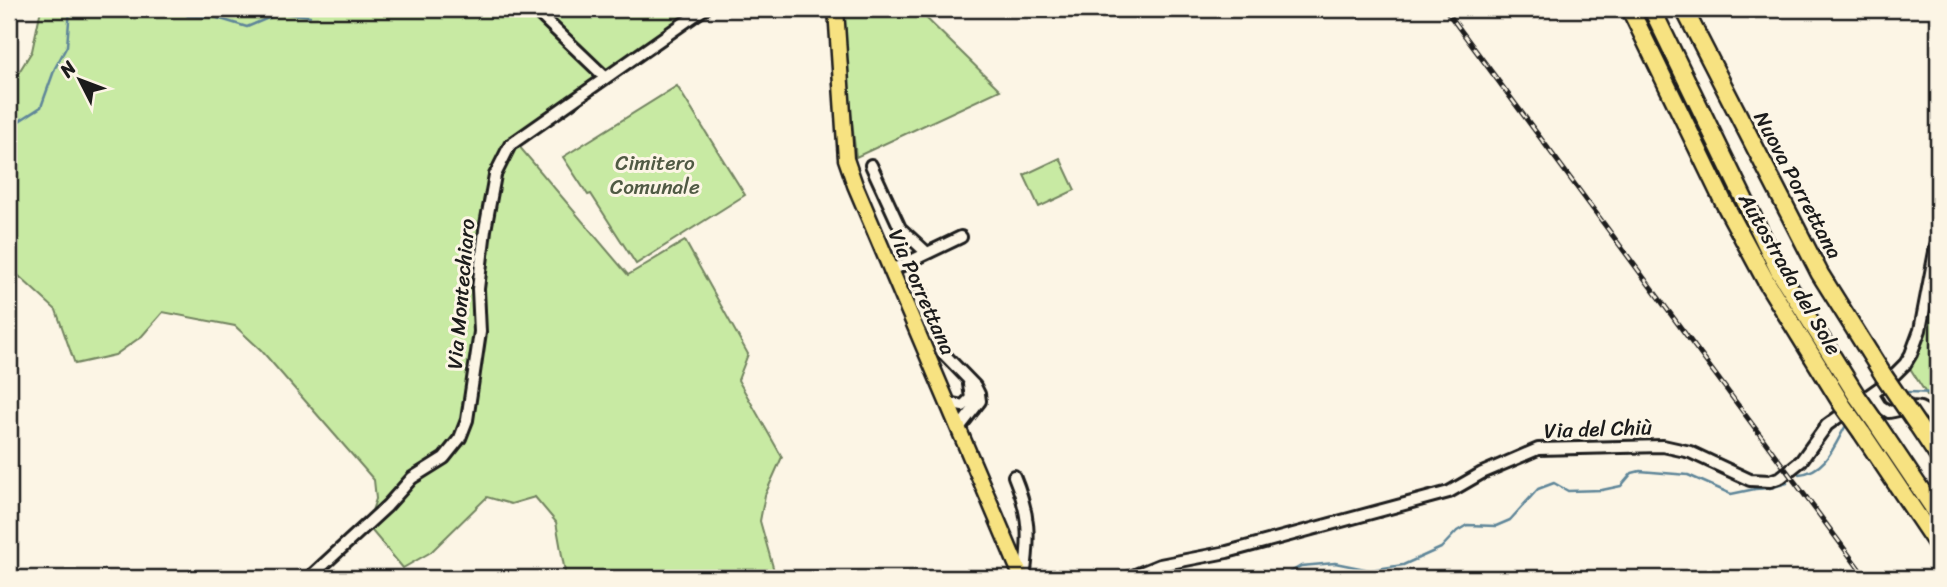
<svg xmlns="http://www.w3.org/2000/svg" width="1947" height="587" font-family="Sriracha,sans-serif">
<rect width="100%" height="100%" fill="#fcf5e5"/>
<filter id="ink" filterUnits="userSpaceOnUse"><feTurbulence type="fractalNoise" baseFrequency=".0143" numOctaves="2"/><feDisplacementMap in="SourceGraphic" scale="14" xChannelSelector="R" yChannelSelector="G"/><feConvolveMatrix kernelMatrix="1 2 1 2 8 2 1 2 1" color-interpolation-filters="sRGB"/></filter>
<g filter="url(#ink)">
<path fill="#c8eaa3" stroke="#728360" stroke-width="2" d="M41 9H187L196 16 202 9H701L606 71 512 138 628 275 685 241 748 354 738 380 782 457 765 495 760 521 776 578H566L556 522 535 497 511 504 487 497 431 552 403 568 367 525 376 499 374 480 261 350 235 326 163 312 142 336 115 355 75 364 56 310 9 267V88L32 51Z
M842 9H917L1000 90 856 157 842 35Z
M677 86 745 195 636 264 591 194 588 195 563 157Z
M1060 158 1075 190 1039 207 1024 175Z
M1938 244V444L1919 415 1934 406 1908 365Z"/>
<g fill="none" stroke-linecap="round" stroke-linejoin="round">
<path stroke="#5f8699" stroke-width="2.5" d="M179 9 188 16 214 17 247 27 280 13 310 16
M9 133 13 125 41 107 55 68 67 46 70 9
M1907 392 1938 393
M1799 474C1825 472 1834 447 1845 427
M1280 578 1301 566 1335 563 1370 570 1403 565 1441 548 1457 531 1467 525 1496 526 1510 520 1538 489 1554 483 1568 491 1602 490 1621 486 1632 473 1640 471 1688 475 1731 494 1755 489 1770 488 1787 483"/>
<defs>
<path id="minor" d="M534 9 605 77
M871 165 900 228 927 253
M890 271 961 237
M922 293 919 303 942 352 975 386 979 394 980 401 959 428
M1872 393 1880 406 1889 412C1916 407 1921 400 1938 426
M948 403 963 406 971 398 969 384
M1014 476C1030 515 1030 537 1024 578
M309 578 387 506 412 478 444 458 460 438 467 420 480 332 478 289 485 230 495 175 510 145 704 9
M1128 578 1160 565 1227 552 1449 492 1482 473 1538 449 1663 446 1690 452 1750 480 1770 481 1781 477 1801 461 1827 425 1886 383 1905 364 1911 354 1920 330 1938 236"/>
<path id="major" d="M836 9 846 159 855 185 1022 578"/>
<path id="highway" d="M1630 9 1723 201 1767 283 1843 406
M1652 9 1779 271 1857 396
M1684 9 1820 274 1884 376
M1876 423 1938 515
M1918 426 1938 456
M1862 433 1938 546"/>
</defs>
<use href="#minor" stroke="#1c1c1c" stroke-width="16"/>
<use href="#major" stroke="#1c1c1c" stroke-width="19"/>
<use href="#highway" stroke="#1c1c1c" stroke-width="21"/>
<use href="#minor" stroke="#fcf5e5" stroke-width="10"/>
<use href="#major" stroke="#f7e281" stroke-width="14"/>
<use href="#highway" stroke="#f7e281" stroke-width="16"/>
<defs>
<path id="rail" d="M1445 9 1866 578"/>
</defs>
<use href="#rail" stroke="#1c1c1c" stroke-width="5"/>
<use href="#rail" stroke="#fcf5e5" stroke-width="2.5" stroke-dasharray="8" stroke-linecap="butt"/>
<defs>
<path id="highway-bridge" d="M1884 376 1918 426
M1857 396 1876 423
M1843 406 1862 433"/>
</defs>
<use href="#highway-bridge" stroke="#1c1c1c" stroke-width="21" stroke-linecap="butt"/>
<use href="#highway-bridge" stroke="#f7e281" stroke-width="16"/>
</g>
</g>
<g text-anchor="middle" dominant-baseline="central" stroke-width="6" stroke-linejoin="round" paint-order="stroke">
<g font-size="21" fill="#505a44" stroke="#fcf5e5">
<text x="655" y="163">Cimitero<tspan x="655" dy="24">Comunale</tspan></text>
</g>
<g font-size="21" fill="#1c1c1c" stroke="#fcf5e5">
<text transform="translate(1798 185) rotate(62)">Nuova Porrettana</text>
<text transform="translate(1790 274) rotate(60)">Autostrada del Sole</text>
<text transform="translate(922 292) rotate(66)">Via Porrettana</text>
<text transform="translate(461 294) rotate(-85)">Via Montechiaro</text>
<text transform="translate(1598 429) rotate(-2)">Via del Chiù</text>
</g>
</g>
<rect width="1947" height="587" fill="none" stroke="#fcf5e5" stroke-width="35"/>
<rect x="18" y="18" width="1912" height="552" fill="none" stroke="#1c1c1c" stroke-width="2.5" filter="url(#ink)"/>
<g transform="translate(80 80) rotate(312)" stroke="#fcf5e5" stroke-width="5" paint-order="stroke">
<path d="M0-5L12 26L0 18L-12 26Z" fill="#1c1c1c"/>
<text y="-10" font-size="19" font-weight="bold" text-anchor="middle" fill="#1c1c1c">N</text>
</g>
</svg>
